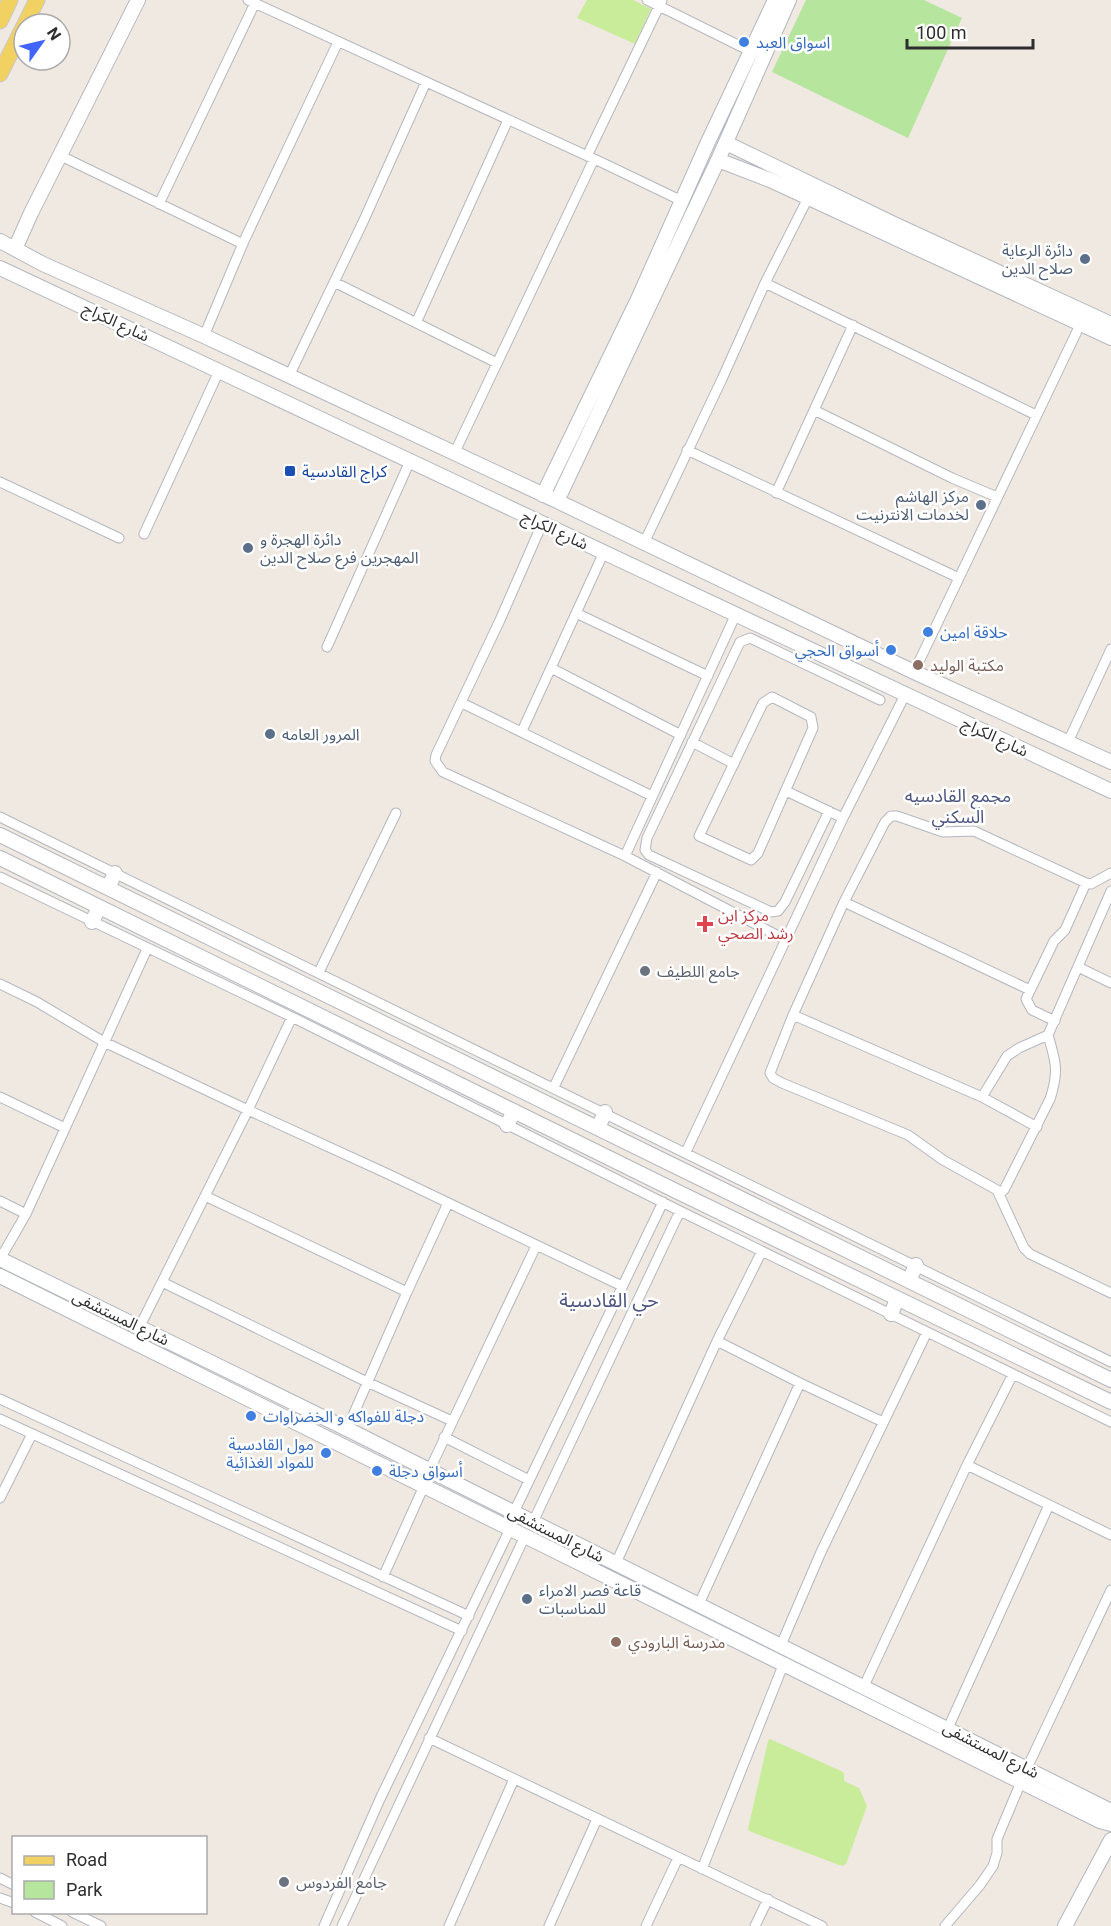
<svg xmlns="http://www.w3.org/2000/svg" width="1111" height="1926" font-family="Roboto,'Noto Sans Arabic',sans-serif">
<rect width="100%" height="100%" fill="#efe9e1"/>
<path fill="#b6e59e" d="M806 0H924L962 18 908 138 772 72Z"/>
<path fill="#c9ec9a" d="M587 0H633L651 9 635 44 577 18Z
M770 1739 841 1771 844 1773V1781L859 1788 867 1806 846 1864 842 1866 749 1831 748 1829 768 1741Z"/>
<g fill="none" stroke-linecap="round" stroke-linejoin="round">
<defs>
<path id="street" d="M248 0 605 164 682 201
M647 0 750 51
M61 156 243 244
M587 156 662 0
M159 204 255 3
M334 282 497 363
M765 283 1036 415
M416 323 508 120
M204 336 244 241 338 42
M289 376 363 222 426 82
M814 410 952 478 997 497
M687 450 959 578
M454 454 594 159
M0 482 119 538
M776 493 853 325
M542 524 500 620 436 755 435 761 443 772 625 856 736 614
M144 534 219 371
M644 543 722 379 765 283 808 198
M576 613 708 676
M327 647 410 461
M551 668 681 735
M914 672 1080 325
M772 697 811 717 813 728 758 853 751 860 699 836 763 703Z
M462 703 652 796
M522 731 604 552
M692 742 734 764
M1068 742 1111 649
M786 791 843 818
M829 811 785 902 778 911 771 912 649 855 645 850 647 838 740 642 750 638 880 700
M0 817 1111 1362
M625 856 786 940
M1111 873 1091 884 1086 883 974 831 943 832 897 816H891L885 822 844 902 793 1015 770 1073 773 1078 782 1083 908 1135 943 1160 997 1190 1024 1248 1030 1254 1111 1293
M0 877 292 1017 680 1211 1111 1422
M844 902 1030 990
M1078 967 1111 983
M319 972 396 813
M0 984 37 1002 104 1042 248 1110 139 1328
M793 1015 982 1097 1037 1127
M292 1017 248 1110 388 1174 622 1286
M1055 1021 1032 1010 1026 999 1054 941 1065 930 1086 883
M554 1087 657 872
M0 1097 65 1128
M982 1097 1007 1056 1019 1048 1048 1035 1111 891
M686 1152 843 818 905 695
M997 1190 1001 1192 1004 1190 1050 1099C1059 1072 1056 1062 1048 1035
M205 1196 407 1292 347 1429
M0 1201 26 1214
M0 1259 26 1214 147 949
M162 1282 367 1382 452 1421
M407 1292 448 1203
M717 1341 800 1383 883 1422
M0 1399 469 1616
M0 1419 462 1631
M444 1437 529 1480
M967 1465 1111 1535
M429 1471 536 1246
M0 1498 32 1434
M514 1512 663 1202
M533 1522 680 1211
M616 1563 717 1341 762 1251
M383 1577 424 1486
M699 1604 800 1383
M781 1645 821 1552 927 1332
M864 1686 967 1465 1013 1374
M948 1728 1049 1505
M429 1738 822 1926
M1027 1768 1111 1590
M702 1869 784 1663
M0 1878 14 1885
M0 1898 14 1903
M35 1912 62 1926
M72 1912 101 1926
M324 1926 380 1799 510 1529
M342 1926 525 1536
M449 1926 514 1779
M549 1926 597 1819
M646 1926 678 1858
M755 1926 768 1899
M945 1926 980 1885 993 1866 997 1853V1839L1021 1782"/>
<path id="secondary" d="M726 143 894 224 1111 324
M718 160 770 180 1111 338
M0 241 43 264 204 336 557 501 914 672 1111 762
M15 249 31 213 138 0
M0 268 1111 791
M543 495 639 297 708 142 775 0
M557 501 718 160 789 0
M0 835 1111 1380
M0 858 678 1192 1111 1402
M108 888 115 873
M92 922 99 907
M507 1125 514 1111
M598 1128 605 1112
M0 1259 347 1429 1111 1811
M0 1276 1100 1821 1111 1824
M909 1281 916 1265
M891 1314 897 1299
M1065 1926 1111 1840"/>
<path id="primary" d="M0 21 10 0
M25 24 37 0
M0 74 24 26"/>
</defs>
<use href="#street" stroke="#b4b7c1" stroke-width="11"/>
<use href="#secondary" stroke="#b4b7c1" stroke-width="16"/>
<use href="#primary" stroke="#c9c9c9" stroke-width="17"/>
<use href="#street" stroke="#fff" stroke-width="9"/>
<use href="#secondary" stroke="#fff" stroke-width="14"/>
<use href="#primary" stroke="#f2d163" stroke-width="15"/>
</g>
<g fill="#3f7fe0" stroke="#fff" stroke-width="2">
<circle cx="744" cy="42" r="6"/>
<circle cx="928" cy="632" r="6"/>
<circle cx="891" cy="650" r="6"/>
<circle cx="251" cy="1416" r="6"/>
<circle cx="326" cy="1453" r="6"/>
<circle cx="377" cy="1471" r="6"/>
</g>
<g fill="#5c6f8a" stroke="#fff" stroke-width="2">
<circle cx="1085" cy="259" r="6"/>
<circle cx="981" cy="505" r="6"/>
<circle cx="248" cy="548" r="6"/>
<circle cx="270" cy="734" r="6"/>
<circle cx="527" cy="1599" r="6"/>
</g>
<rect fill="#1a4fb4" stroke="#fff" stroke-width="2" x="284" y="465" width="12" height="12" rx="3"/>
<g fill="#8d6e63" stroke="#fff" stroke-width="2">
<circle cx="918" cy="665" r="6"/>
<circle cx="616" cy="1642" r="6"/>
</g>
<path fill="#e0444e" stroke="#fff" stroke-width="2" d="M702 915h6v6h6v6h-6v6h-6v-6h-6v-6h6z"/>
<g fill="#6b7280" stroke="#fff" stroke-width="2">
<circle cx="645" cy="971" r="6"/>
<circle cx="284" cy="1882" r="6"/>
</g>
<g text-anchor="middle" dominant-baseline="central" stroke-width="5" stroke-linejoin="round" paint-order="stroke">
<g font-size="16" fill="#366cbe" stroke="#fff" text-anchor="start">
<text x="756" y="42">اسواق العبد</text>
<text x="940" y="632">حلاقة امين</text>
<text x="879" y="650" text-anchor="end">أسواق الحجي</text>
<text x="263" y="1416">دجلة للفواكه و الخضراوات</text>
<text x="314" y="1444" text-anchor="end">مول القادسية<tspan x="314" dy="18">للمواد الغذائية</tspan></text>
<text x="389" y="1471">أسواق دجلة</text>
</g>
<g font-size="16" fill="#4e5e75" stroke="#fff" text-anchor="start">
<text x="1073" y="250" text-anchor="end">دائرة الرعاية<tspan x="1073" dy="18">صلاح الدين</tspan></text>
<text x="969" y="496" text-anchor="end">مركز الهاشم<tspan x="969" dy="18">لخدمات الانترنيت</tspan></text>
<text x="260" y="539">دائرة الهجرة و<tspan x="260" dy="18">المهجرين فرع صلاح الدين</tspan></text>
<text x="282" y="734">المرور العامه</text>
<text x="539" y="1590">قاعة فصر الامراء<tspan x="539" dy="18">للمناسبات</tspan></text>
</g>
<g font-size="16" fill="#2e2e2e" stroke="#fff">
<text transform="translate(116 322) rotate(25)">شارع الكراج</text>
<text transform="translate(555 530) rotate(25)">شارع الكراج</text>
<text transform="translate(995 737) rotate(25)">شارع الكراج</text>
<text transform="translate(121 1318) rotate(26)">شارع المستشفى</text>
<text transform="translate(556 1534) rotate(27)">شارع المستشفى</text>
<text transform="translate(991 1750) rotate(27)">شارع المستشفى</text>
</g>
<g font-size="16" fill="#164399" stroke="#fff" text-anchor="start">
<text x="302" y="471">كراج القادسية</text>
</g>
<g font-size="16" fill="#785e54" stroke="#fff" text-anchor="start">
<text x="930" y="665">مكتبة الوليد</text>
<text x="628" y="1642">مدرسة البارودي</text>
</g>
<g font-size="16" fill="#be3a42" stroke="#fff" text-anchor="start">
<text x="718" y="915">مركز ابن<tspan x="718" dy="18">رشد الصحي</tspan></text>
</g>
<g font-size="16" fill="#5b616d" stroke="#fff" text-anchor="start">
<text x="657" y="971">جامع اللطیف</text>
<text x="296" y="1882">جامع الفردوس</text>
</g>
<g font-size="18" fill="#4d5680" stroke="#fff">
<text x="958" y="795">مجمع القادسيه<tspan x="958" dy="21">السكني</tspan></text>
</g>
<g font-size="20" fill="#4d5680" stroke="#fff">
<text x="609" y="1300">حي القادسية</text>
</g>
</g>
<rect x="12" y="1836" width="195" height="78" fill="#ffffff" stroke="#ababab" stroke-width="1.5"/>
<rect x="24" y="1856" width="30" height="9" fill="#f2d163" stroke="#ababab" stroke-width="1.5"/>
<text x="66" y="1866" font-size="18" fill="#2e2e2e">Road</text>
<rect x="24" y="1881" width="30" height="18" fill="#b6e59e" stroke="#ababab" stroke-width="1.5"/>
<text x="66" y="1896" font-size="18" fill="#2e2e2e">Park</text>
<g transform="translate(42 42) rotate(56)"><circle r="28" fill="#ffffff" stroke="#ababab" stroke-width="1.5"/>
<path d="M0-4.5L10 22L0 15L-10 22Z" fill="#4264fb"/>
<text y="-9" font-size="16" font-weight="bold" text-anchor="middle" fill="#2e2e2e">N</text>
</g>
<path d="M907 39v9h126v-9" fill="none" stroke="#2e2e2e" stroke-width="3"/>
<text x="916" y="39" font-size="18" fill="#2e2e2e" stroke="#ffffff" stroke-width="4.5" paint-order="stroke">100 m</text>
</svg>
